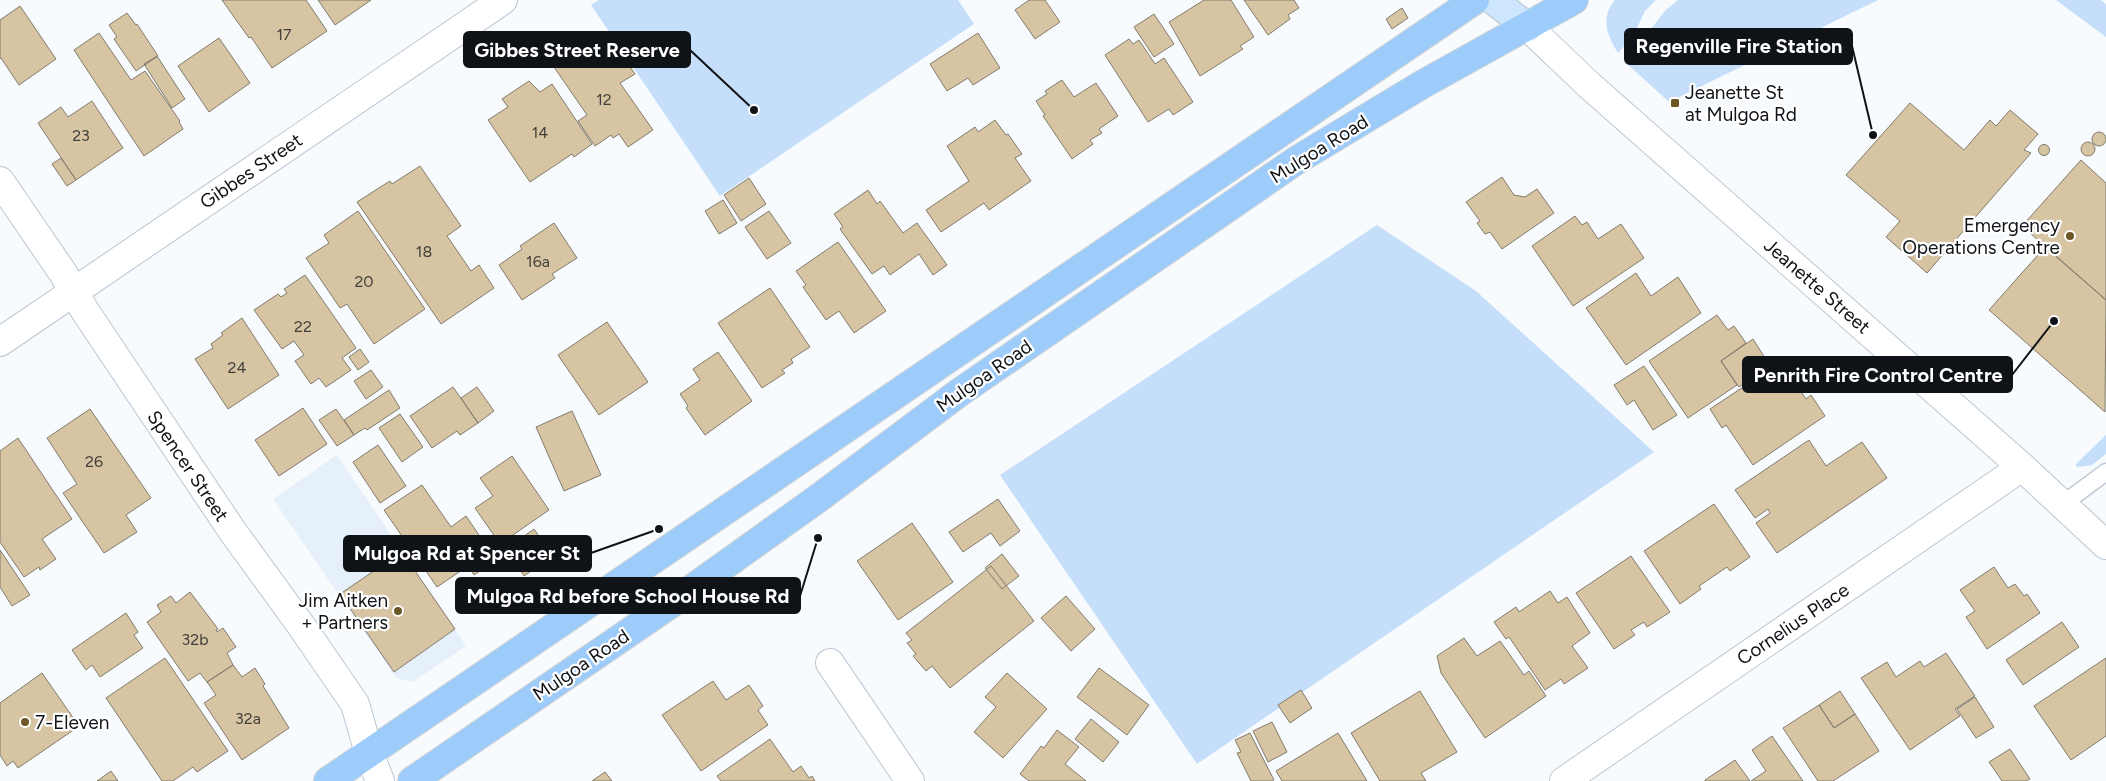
<svg xmlns="http://www.w3.org/2000/svg" width="2106" height="781" font-family="Figtree,sans-serif">
<rect width="100%" height="100%" fill="#f8fbfd"/>
<path fill="#e6f0fb" d="M337 455 466 646 413 682 396 678 273 499Z"/>
<path fill="#c5def9" d="M599 0H958L974 24 720 196 591 5Z
M1615 0H1656L1645 11 1633 36 1618 53C1607 36 1600 17 1615 0Z
M1678 0H1878L1669 102 1625 62 1665 11Z
M2056 0H2101L2106 4V37Z
M1377 225 1476 291 1654 452 1197 764 1000 475Z
M2106 435V454L2092 465 2078 467 2075 465Z"/>
<path fill="#d6c4a2" stroke="#827b6e" d="M222 0H306L327 31 272 68 251 37 249 38Z
M318 0H371L335 25Z
M1029 0H1045L1060 22 1035 39 1015 10Z
M1204 0H1231L1254 37 1240 46 1243 49 1200 76 1169 22Z
M1244 0H1294L1299 8 1288 15 1290 19 1268 35Z
M20 6 56 59 19 85 1 58 0 59V20Z
M1402 8 1408 18 1392 29 1386 19Z
M127 13 136 25 137 24 158 56 136 71 114 39 117 37 109 25Z
M1154 14 1174 44 1154 57 1134 27Z
M606 32 635 74 620 83 653 130 628 147 619 134 613 138 611 135 595 146 578 121 587 115 554 67Z
M99 33 131 80 145 71 180 121 179 122 183 129 144 156 74 50Z
M978 33 1000 68 973 85 968 78 947 91 930 64Z
M219 38 250 83 209 112 178 66Z
M1129 39 1133 44 1139 40 1155 64 1164 58 1193 102 1173 115 1169 109 1148 122 1105 55Z
M157 56 185 99 172 108 144 64Z
M1062 80 1074 97 1096 83 1118 116 1099 129 1102 133 1090 140 1093 144 1072 159 1043 116 1045 115 1036 101 1047 94 1045 91Z
M529 81 540 92 552 84 592 144 574 157 572 154 530 182 488 120 508 107 502 99Z
M92 101 123 148 76 180 38 123 61 107 68 117Z
M1910 103 1964 150 1990 120 1996 126 2010 110 2038 134 2024 150 2031 153 1927 273 1886 237 1900 221 1846 175Z
M995 120 1006 135 1008 134 1022 154 1015 158 1031 181 989 210 984 203 941 232 926 210 969 181 947 146 975 127 978 132Z
M2092 139a7 7 0 1 1 14 0a7 7 0 1 1-14 0Z
M2081 149a7 7 0 1 1 14 0a7 7 0 1 1-14 0Z
M2038.5 150a5.5 5.5 0 1 1 11 0a5.5 5.5 0 1 1-11 0Z
M61 158 76 180 67 186 52 164Z
M2081 160 2106 183V300L2022 226Z
M420 166 461 226 447 236 471 271 479 265 494 288 441 324 357 202 382 186 390 181 392 184Z
M1502 177 1514 195 1525 197 1537 189 1554 213 1502 249 1490 232 1485 234 1477 223 1480 221 1466 202Z
M749 178 766 204 741 221 724 195Z
M868 190 877 204 880 201 903 233 917 223 947 265 933 275 919 254 890 275 884 266 872 274 840 229 843 227 834 214Z
M723 200 737 223 719 234 705 211Z
M358 211 425 309 374 344 347 304 340 308 306 258 329 243 324 235Z
M769 211 791 243 767 259 745 227Z
M1575 216 1582 225 1587 222 1598 239 1621 224 1644 258 1573 306 1532 246Z
M554 223 577 258 552 274 555 278 522 300 499 265 522 249 520 246Z
M838 242 886 311 854 333 839 311 826 320 803 287 806 285 796 271Z
M2045 247 2106 300 2105 412 1989 310Z
M1636 273 1651 296 1678 277 1701 313 1626 365 1586 308Z
M305 275 356 348 342 358 351 370 326 387 319 378 311 384 295 361 304 355 294 341 282 349 254 310 278 294 281 297 287 293 284 289Z
M770 288 810 347 791 359 793 363 782 370 785 373 762 388 718 323Z
M1717 315 1728 330 1734 326 1746 343 1721 361 1737 385 1688 418 1649 361Z
M242 318 279 375 228 409 195 359 213 348 211 344 223 335 221 333Z
M607 322 648 382 599 415 558 355Z
M1753 339 1770 366 1739 387 1721 361Z
M360 349 369 362 358 370 349 357Z
M718 352 752 401 705 435 686 408 688 406 680 394 700 380 693 369Z
M1781 362 1806 399 1811 395 1825 416 1753 465 1726 425 1722 428 1710 409Z
M1644 366 1677 415 1653 430 1634 400 1627 405 1614 385Z
M371 370 383 387 366 399 354 381Z
M453 387 478 423 460 435 457 431 432 448 410 416Z
M477 387 494 411 478 423 461 398Z
M389 390 400 408 367 430 365 428 354 435 344 420Z
M303 408 327 444 279 476 255 440Z
M90 409 151 498 126 515 137 532 104 553 63 493 77 484 47 438Z
M336 409 354 435 337 446 319 420Z
M572 411 601 475 564 491 536 427Z
M400 414 423 447 402 462 379 428Z
M18 438 72 519 42 539 56 559 40 570 39 567 24 577 0 542V451Z
M1809 440 1826 466 1862 442 1887 478 1777 553 1756 523 1770 513 1768 509 1755 518 1735 490Z
M378 445 406 486 380 503 353 462Z
M512 456 549 510 500 544 475 508 493 496 480 478Z
M422 485 451 527 466 516 496 560 474 575 468 566 437 587 384 510Z
M998 499 1020 531 1000 546 991 533 963 552 949 532Z
M1714 504 1750 557 1730 571 1727 567 1699 586 1701 589 1680 604 1644 551Z
M912 523 953 582 898 620 857 561Z
M534 529 553 556 524 576 506 549Z
M0 550 30 595 12 606 0 587Z
M402 552 455 629 394 672 340 594Z
M1002 554 1019 576 1002 589 985 568Z
M1631 556 1670 612 1647 627 1644 622 1631 630 1635 635 1614 649 1576 593Z
M991 566 1034 621 950 688 932 666 926 671 913 656 916 654 907 643 912 640 906 633Z
M1994 567 2008 588 2015 584 2024 596 2027 594 2040 613 1987 649 1966 617 1975 611 1960 590Z
M1550 591 1558 603 1567 597 1590 633 1572 646 1588 668 1564 684 1561 679 1545 690 1509 637 1506 639 1494 622 1516 607 1519 612Z
M190 592 218 629 216 630 217 632 223 628 236 647 227 653 233 665 207 682 200 673 188 681 147 622 161 612 157 605 171 596 176 603Z
M1066 596 1095 629 1071 651 1041 618Z
M126 613 138 632 134 635 143 648 100 677 92 665 86 670 72 650Z
M2062 622 2079 647 2023 685 2006 660Z
M1464 638 1477 656 1500 641 1524 675 1529 671 1546 696 1485 738 1441 673 1437 656Z
M1946 653 1975 696 1955 709 1960 716 1910 750 1861 678 1887 662 1896 677 1920 661 1924 667Z
M165 658 228 751 197 772 193 767 173 781H162L106 698Z
M2106 658V736L2071 760 2034 706Z
M233 665 242 677 255 668 265 684 263 686 289 728 242 760 204 703 216 695 207 682Z
M1099 668 1149 705 1127 735 1077 697Z
M42 673 74 719 69 722 75 729 18 768 13 761 7 766 0 755V703Z
M1007 673 1047 709 1003 758 974 732 996 707 985 697Z
M713 681 726 700 749 685 763 706 758 710 768 725 701 771 662 715Z
M1301 690 1312 708 1290 723 1278 705Z
M1420 691 1457 752 1421 773 1426 781H1380L1351 733Z
M1840 691 1855 714 1834 728 1819 705Z
M1975 697 1994 727 1976 738 1957 709Z
M1819 705 1834 728 1855 714 1879 751 1833 781H1818L1783 728Z
M1091 719 1119 742 1103 762 1075 739Z
M1272 722 1287 752 1268 762 1253 731Z
M1057 730 1079 747 1065 764 1086 781H1029L1020 774 1041 746 1044 748Z
M1250 733 1274 780 1272 781H1251L1237 753 1241 752 1235 740Z
M1338 733 1367 781H1282L1276 771Z
M1772 736 1803 781H1751L1766 771 1752 750Z
M770 739 793 772 801 766 809 778 812 776 815 781H721L717 776Z
M2010 749 2030 779 2026 781H2002L1989 762Z
M1735 760 1750 781H1705V780Z
M111 771 118 781H97Z
M605 772 612 781H592Z"/>
<g fill="none" stroke-linecap="round" stroke-linejoin="round">
<defs>
<path id="lane" d="M2063 504 2106 472"/>
<path id="street" d="M1528 27 1589 85 2022 467 2106 545
M0 181 63 273 85 311 233 532 300 624 355 704 369 753 380 781
M0 342 503 0
M830 663 910 781
M1564 781 2022 467"/>
<path id="secondary" d="M1493 0 1528 27"/>
<path id="primary" d="M328 781 1475 0
M412 781 672 603 820 497 960 392 1297 160 1423 84 1574 0"/>
</defs>
<use href="#lane" stroke="#bbc6d2" stroke-width="19"/>
<use href="#street" stroke="#bbc6d2" stroke-width="30"/>
<use href="#secondary" stroke="#bbc6d2" stroke-width="30"/>
<use href="#primary" stroke="#d4d5d5" stroke-width="30"/>
<use href="#lane" stroke="#fff" stroke-width="16"/>
<use href="#street" stroke="#fff" stroke-width="28"/>
<use href="#secondary" stroke="#cee6fd" stroke-width="28"/>
<use href="#primary" stroke="#9dccfa" stroke-width="28"/>
</g>
<g fill="#6e5727" stroke="#fff" stroke-width="2">
<rect x="1670" y="98" width="10" height="10" rx="2.5"/>
<circle cx="2070" cy="236" r="5"/>
<circle cx="398" cy="611" r="5"/>
<circle cx="25" cy="722" r="5"/>
</g>
<g text-anchor="middle" dominant-baseline="central" stroke-width="4.5" stroke-linejoin="round" paint-order="stroke">
<g font-size="16" fill="#413f3a">
<text x="284" y="34">17</text>
<text x="604" y="99">12</text>
<text x="540" y="132">14</text>
<text x="81" y="135">23</text>
<text x="424" y="251">18</text>
<text x="538" y="261">16a</text>
<text x="364" y="281">20</text>
<text x="303" y="326">22</text>
<text x="237" y="367">24</text>
<text x="94" y="461">26</text>
<text x="195" y="639">32b</text>
<text x="248" y="718">32a</text>
</g>
<g font-size="19" fill="#0f1317" stroke="#fff" text-anchor="start">
<text x="1685" y="92">Jeanette St<tspan x="1685" dy="22">at Mulgoa Rd</tspan></text>
<text x="2060" y="225" text-anchor="end">Emergency<tspan x="2060" dy="22">Operations Centre</tspan></text>
<text x="388" y="600" text-anchor="end">Jim Aitken<tspan x="388" dy="22">+ Partners</tspan></text>
<text x="35" y="722">7-Eleven</text>
</g>
<g font-size="19" fill="#0f1317" stroke="#fff">
<text transform="translate(1319 149) rotate(-32)">Mulgoa Road</text>
<text transform="translate(251 171) rotate(-34)">Gibbes Street</text>
<text transform="translate(1817 286) rotate(41)">Jeanette Street</text>
<text transform="translate(984 376) rotate(-35)">Mulgoa Road</text>
<text transform="translate(188 466) rotate(56)">Spencer Street</text>
<text transform="translate(1793 624) rotate(-34)">Cornelius Place</text>
<text transform="translate(581 665) rotate(-34)">Mulgoa Road</text>
</g>
</g>
<path fill="none" stroke="#0f1317" stroke-width="2" d="M1873 135L1852 46M754 110L690 50M2054 321L2012 375M659 529L591 553M818 538L800 596"/>
<g fill="#0f1317" stroke="#fff" stroke-width="2">
<circle cx="1873" cy="135" r="5"/>
<circle cx="754" cy="110" r="5"/>
<circle cx="2054" cy="321" r="5"/>
<circle cx="659" cy="529" r="5"/>
<circle cx="818" cy="538" r="5"/>
</g>
<g fill="#0f1317" stroke="#0f1317" stroke-width="2">
<rect x="1625" y="29" width="227" height="35" rx="5"/>
<rect x="464" y="32" width="226" height="35" rx="5"/>
<rect x="1743" y="357" width="269" height="35" rx="5"/>
<rect x="344" y="536" width="247" height="35" rx="5"/>
<rect x="456" y="578" width="344" height="35" rx="5"/>
</g>
<g font-size="20" text-anchor="middle" font-weight="bold" fill="#fff">
<text x="1739" y="53">Regenville Fire Station</text>
<text x="577" y="57">Gibbes Street Reserve</text>
<text x="1878" y="382">Penrith Fire Control Centre</text>
<text x="467" y="560">Mulgoa Rd at Spencer St</text>
<text x="628" y="603">Mulgoa Rd before School House Rd</text>
</g>
</svg>
